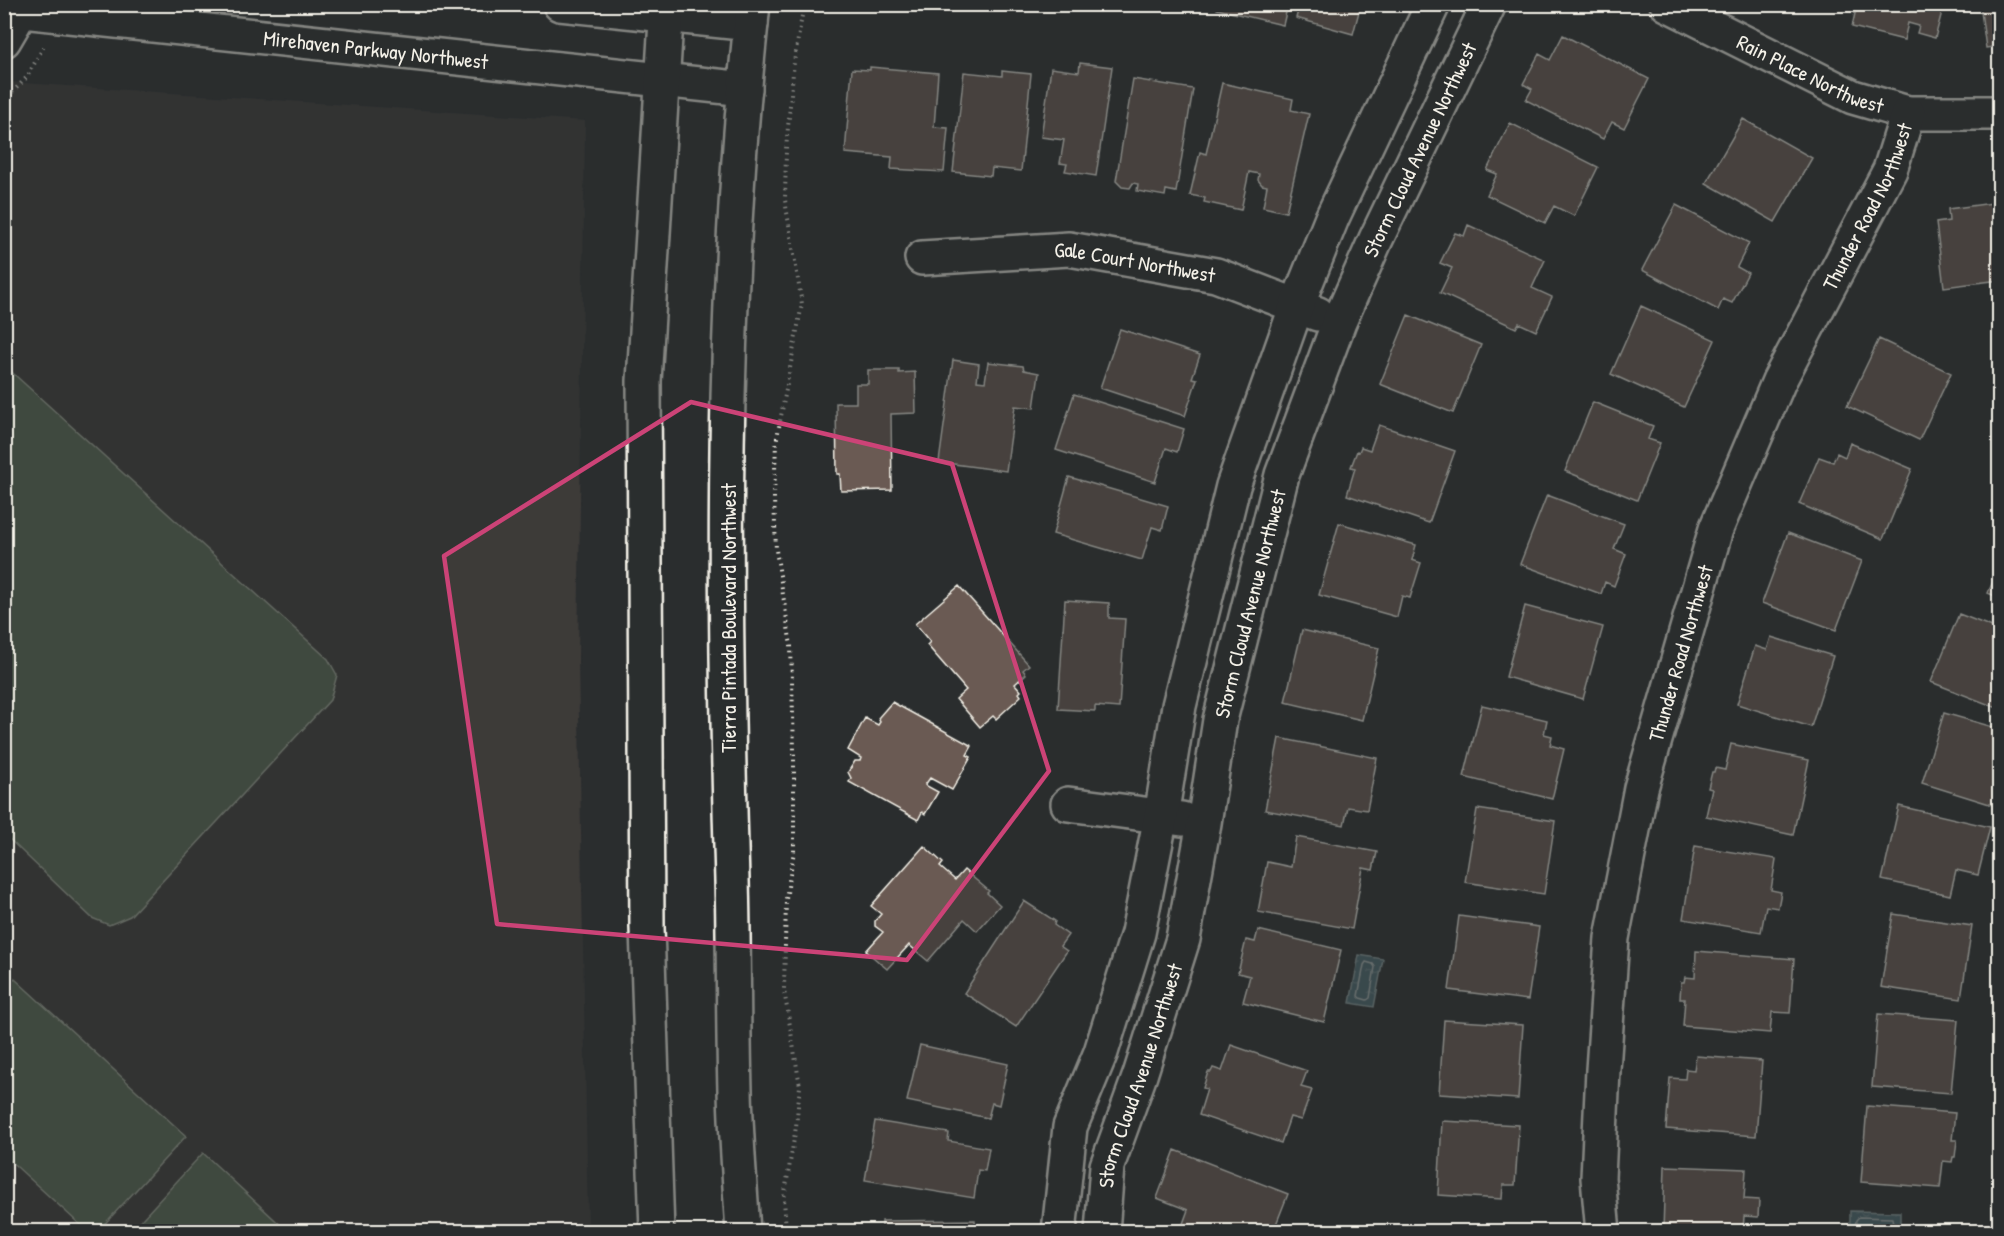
<svg xmlns="http://www.w3.org/2000/svg" width="2004" height="1236" font-family="'Patrick Hand',sans-serif">
<defs>
<pattern id="water-ripples" width="26" height="14" patternUnits="userSpaceOnUse" patternTransform="scale(1.5)"><rect width="26" height="14" fill="#4e6b72"/><path d="M2 4q2-2 4 0t4 0M15 11q2-2 4 0t4 0" fill="none" stroke="#688186"/></pattern>
</defs>
<rect width="100%" height="100%" fill="#2a2d2e"/>
<filter id="ink" filterUnits="userSpaceOnUse"><feTurbulence type="fractalNoise" baseFrequency=".0167" numOctaves="2"/><feDisplacementMap in="SourceGraphic" scale="12" xChannelSelector="R" yChannelSelector="G"/><feConvolveMatrix kernelMatrix="1 2 1 2 8 2 1 2 1" color-interpolation-filters="sRGB"/></filter>
<g filter="url(#ink)">
<path fill="#3d3a39" d="M8 82 585 121 578 659 588 1231H5L4 84Z"/>
<path fill="#5a6b54" stroke="#a7ae9e" stroke-width="1.5" d="M5 366 328 659 337 675 330 700 130 916 109 925 92 918 5 835Z
M4 969 186 1136 98 1231H87L5 1156Z
M203 1153 287 1231H131Z"/>
<path fill="url(#water-ripples)" stroke="#90a1a1" stroke-width="1.5" d="M1359 955 1383 959 1374 1007 1350 1003Z
M1850 1211 1900 1212V1231H1850Z"/>
<g fill="none" stroke-linecap="round" stroke-linejoin="round">
<path stroke="#b2bbb9" stroke-width="1.5" d="M1366 962 1373 964 1375 967 1370 998 1367 1000 1360 998 1358 996 1364 965Z
M1855 1232 1856 1220 1859 1217 1892 1218 1894 1232"/>
</g>
<path fill="#6a5a52" stroke="#f4f1e8" stroke-width="1.5" d="M1218 4H1288L1283 25 1217 9Z
M1300 4H1361L1353 34 1296 18Z
M1857 4H1944L1935 38 1917 33 1919 26 1908 23 1904 40 1852 27Z
M1980 4H2000V46L1986 48Z
M1563 35 1649 79 1624 128 1612 122 1603 139 1526 100 1532 89 1523 84 1539 54 1550 60Z
M1080 63 1112 67 1096 176 1065 171 1067 164 1060 163 1064 140 1041 137 1051 68 1079 72Z
M870 67 938 73 934 127 948 128 944 172 891 169 892 157 845 153 852 69 870 70Z
M1002 71 1031 74 1021 171 992 168 991 176 953 172 964 72 1002 76Z
M1133 79 1193 89 1176 192 1166 190 1165 196 1137 191 1138 184 1133 183 1130 188 1122 187 1116 181Z
M1222 83 1293 99 1291 110 1309 114 1286 212 1263 207 1267 186 1262 185 1258 180 1259 174 1249 172 1241 210 1204 202 1205 198 1190 195 1200 152 1206 154Z
M1743 119 1812 158 1775 222 1706 183Z
M1510 123 1598 167 1574 216 1554 206 1545 223 1487 195 1497 174 1487 170Z
M2000 202V280L1944 287 1936 223 1949 221 1948 209Z
M1676 205 1749 243 1737 267 1748 273 1732 303 1723 299 1718 310 1642 270Z
M1468 225 1545 260 1532 288 1552 297 1536 331 1519 323 1516 328 1440 293 1452 268 1440 263 1455 233 1464 236Z
M1641 306 1715 340 1684 407 1611 374Z
M1408 315 1481 345 1453 413 1380 384Z
M1120 329 1200 355 1192 378 1197 379 1185 416 1100 388Z
M1879 339 1951 373 1919 440 1847 406Z
M953 360 979 364 977 381 985 382 988 362 1023 366 1024 370 1039 373 1034 408 1015 406 1006 471 939 462Z
M868 370H899V373L915 372 916 413 891 414 892 490 841 491 840 474H837L836 403H856V384H868Z
M1074 394 1184 429 1177 452 1166 448 1155 482 1056 450Z
M1593 402 1653 426 1648 439 1660 443 1637 500 1565 471Z
M1379 425 1455 451 1429 523 1347 495 1355 468 1351 467 1357 451 1359 452 1361 447 1370 450Z
M1850 443 1912 469 1883 539 1799 504 1819 457 1833 462 1837 453 1845 457Z
M1069 477 1168 506 1162 530 1152 527 1142 560 1053 534Z
M1547 495 1624 524 1614 549 1626 554 1614 586 1605 582 1601 594 1520 564Z
M1339 523 1416 545 1412 560 1421 563 1410 598 1402 596 1397 617 1319 595Z
M1788 533 1862 561 1836 630 1762 603Z
M2000 565V598L1988 593Z
M959 586 1029 665 1023 670 1026 674 1015 684 1021 691 1019 693 1021 696 996 719 993 716 980 727 956 699 966 690 927 645 930 642 915 624Z
M1065 600 1109 603V618L1125 619 1119 708 1095 706V711L1058 709Z
M1525 606 1603 627 1583 699 1506 677Z
M1959 614 2000 630V709L1931 682Z
M1302 630 1379 648 1362 720 1285 702Z
M1771 637 1833 656 1811 727 1737 704 1755 646 1767 650Z
M892 702 972 746 967 755 971 757 952 790 930 778 925 785 938 792 925 814 922 812 918 820 849 782 851 778 848 772 855 761H860L861 758 848 750 865 718 878 725 880 722 878 718Z
M1482 705 1547 720 1544 734 1552 736 1550 745 1564 749 1552 799 1464 777Z
M1944 713 2000 729V793L1996 806 1922 783Z
M1279 738 1377 758 1367 810 1348 807 1344 825 1265 810Z
M1731 744 1809 760 1793 835 1706 816 1712 789 1708 788 1712 772H1714L1715 768 1725 770Z
M1899 806 1990 827 1978 875 1956 870 1950 895 1882 880Z
M1477 809 1555 821 1544 894 1465 882Z
M1296 837 1377 852 1373 870 1363 868 1352 929 1258 912 1267 862 1291 867Z
M924 846 943 863 940 867 955 880 964 870 989 891 987 893 1000 905 977 931 964 919 928 961 909 945 887 969 866 951 883 932 875 926V921L881 914 871 906Z
M1695 846 1776 859 1771 890 1781 892 1778 908 1766 906 1761 932 1683 919Z
M1024 901 1055 921 1054 925 1068 935 1060 946 1067 951 1016 1027 964 993Z
M1893 914 1972 926 1961 999 1881 987Z
M1459 916 1539 927 1528 1000 1449 990Z
M1258 930 1341 950 1324 1022 1243 1002 1250 976 1238 973 1246 940 1255 942Z
M1696 951 1794 959 1790 1013 1772 1012 1770 1033 1683 1026 1685 999H1680L1681 982H1684L1685 977 1695 978Z
M1878 1014 1958 1020 1951 1093 1872 1087Z
M1444 1020 1523 1025 1518 1099 1439 1094Z
M920 1045 1008 1064 999 1105 992 1103 988 1118 907 1101Z
M1231 1045 1307 1071 1301 1087 1312 1090 1301 1120 1290 1117 1281 1143 1199 1115 1207 1089 1203 1088 1208 1072H1211L1213 1068 1222 1071Z
M1696 1056 1762 1061 1756 1136 1666 1129 1670 1078 1685 1079 1686 1069 1694 1070Z
M1867 1106 1955 1113 1952 1140H1957L1955 1157H1953L1952 1162 1943 1161 1940 1188 1861 1182Z
M875 1121 949 1133 948 1141 989 1148 985 1171 978 1170 974 1198 865 1180Z
M1442 1121 1519 1125 1515 1185H1503L1502 1199 1438 1195Z
M1175 1150 1288 1194 1273 1232H1180L1188 1210 1157 1198Z
M1665 1166 1746 1169 1744 1199 1759 1200 1758 1217 1744 1216 1743 1232H1663Z
M975 1220 976 1232H882V1221Z"/>
<g fill="none" stroke-linecap="round" stroke-linejoin="round">
<defs>
<g id="minor">
<path d="M560 4 751 24"/>
<path id="s1" d="M1667 4 1853 97 1908 113H2000"/>
<path id="s2" d="M4 9 745 89"/>
<path d="M4 40 21 11"/>
<path id="s3" d="M922 258 1069 249 1216 275 1318 314"/>
<path d="M1068 804 1182 819"/>
<path d="M1059 1232 1070 1127 1101 1052 1138 933 1161 816 1179 706 1233 486 1297 305 1332 218 1433 4"/>
<path id="s4" d="M1102 1232 1107 1166 1140 1075 1183 939 1204 823 1220 720 1282 475 1339 322 1376 239 1489 4"/>
<path id="s5" d="M1603 1232 1598 1178 1603 1070 1612 938 1641 788 1716 529 1779 381 1890 170 1908 113"/>
</g>
<path id="major" d="M657 1232 647 927 644 381 667 4
M743 1232C740 1184 736 1137 735 1090 733 1020 734 950 732 880 723 588 721 295 753 4"/>
</defs>
<use href="#minor" stroke="#f4f1e8" stroke-width="38"/>
<use href="#major" stroke="#f4f1e8" stroke-width="38"/>
<path stroke="#f4f1e8" stroke-width="4" stroke-dasharray="1.5 4.5" stroke-linecap="butt" d="M4 101 27 77 44 46
M786 1232 784 1198 796 1127 800 1086 784 990 786 899 794 851V750L791 646 776 550 774 498 776 443 802 304 785 200 786 149 794 62 804 4"/>
<use href="#minor" stroke="#2a2d2e" stroke-width="33"/>
<use href="#major" stroke="#2a2d2e" stroke-width="33"/>
</g>
</g>
<path d="M0 0H2004V1236H0ZM691 402 952 464 1049 771 907 960 497 924 444 556Z" fill="#2a2d2e" fill-opacity=".55" fill-rule="evenodd"/>
<path fill="none" stroke="#cc4377" stroke-width="4.5" stroke-linejoin="round" d="M691 402 952 464 1049 771 907 960 497 924 444 556Z"/>
<g text-anchor="middle" dominant-baseline="central" stroke-width="4.5" stroke-linejoin="round" paint-order="stroke">
<g font-size="21" fill="#f4f1e8" stroke="#2a2d2e">
<text stroke="none"><textPath href="#s2" startOffset="374">Mirehaven Parkway Northwest</textPath></text>
<text stroke="none"><textPath href="#s1" startOffset="160">Rain Place Northwest</textPath></text>
<text stroke="none"><textPath href="#s4" startOffset="1134">Storm Cloud Avenue Northwest</textPath></text>
<text stroke="none"><textPath href="#s5" startOffset="1074">Thunder Road Northwest</textPath></text>
<text stroke="none"><textPath href="#s3" startOffset="214">Gale Court Northwest</textPath></text>
<text stroke="none"><textPath href="#s4" startOffset="648">Storm Cloud Avenue Northwest</textPath></text>
<text transform="translate(728 618) rotate(-90)">Tierra Pintada Boulevard Northwest</text>
<text stroke="none"><textPath href="#s5" startOffset="588">Thunder Road Northwest</textPath></text>
<text stroke="none"><textPath href="#s4" startOffset="162">Storm Cloud Avenue Northwest</textPath></text>
</g>
</g>
<rect width="2004" height="1236" fill="none" stroke="#2a2d2e" stroke-width="24"/>
<rect x="12" y="12" width="1980" height="1212" fill="none" stroke="#f4f1e8" stroke-width="2" filter="url(#ink)"/>
</svg>
